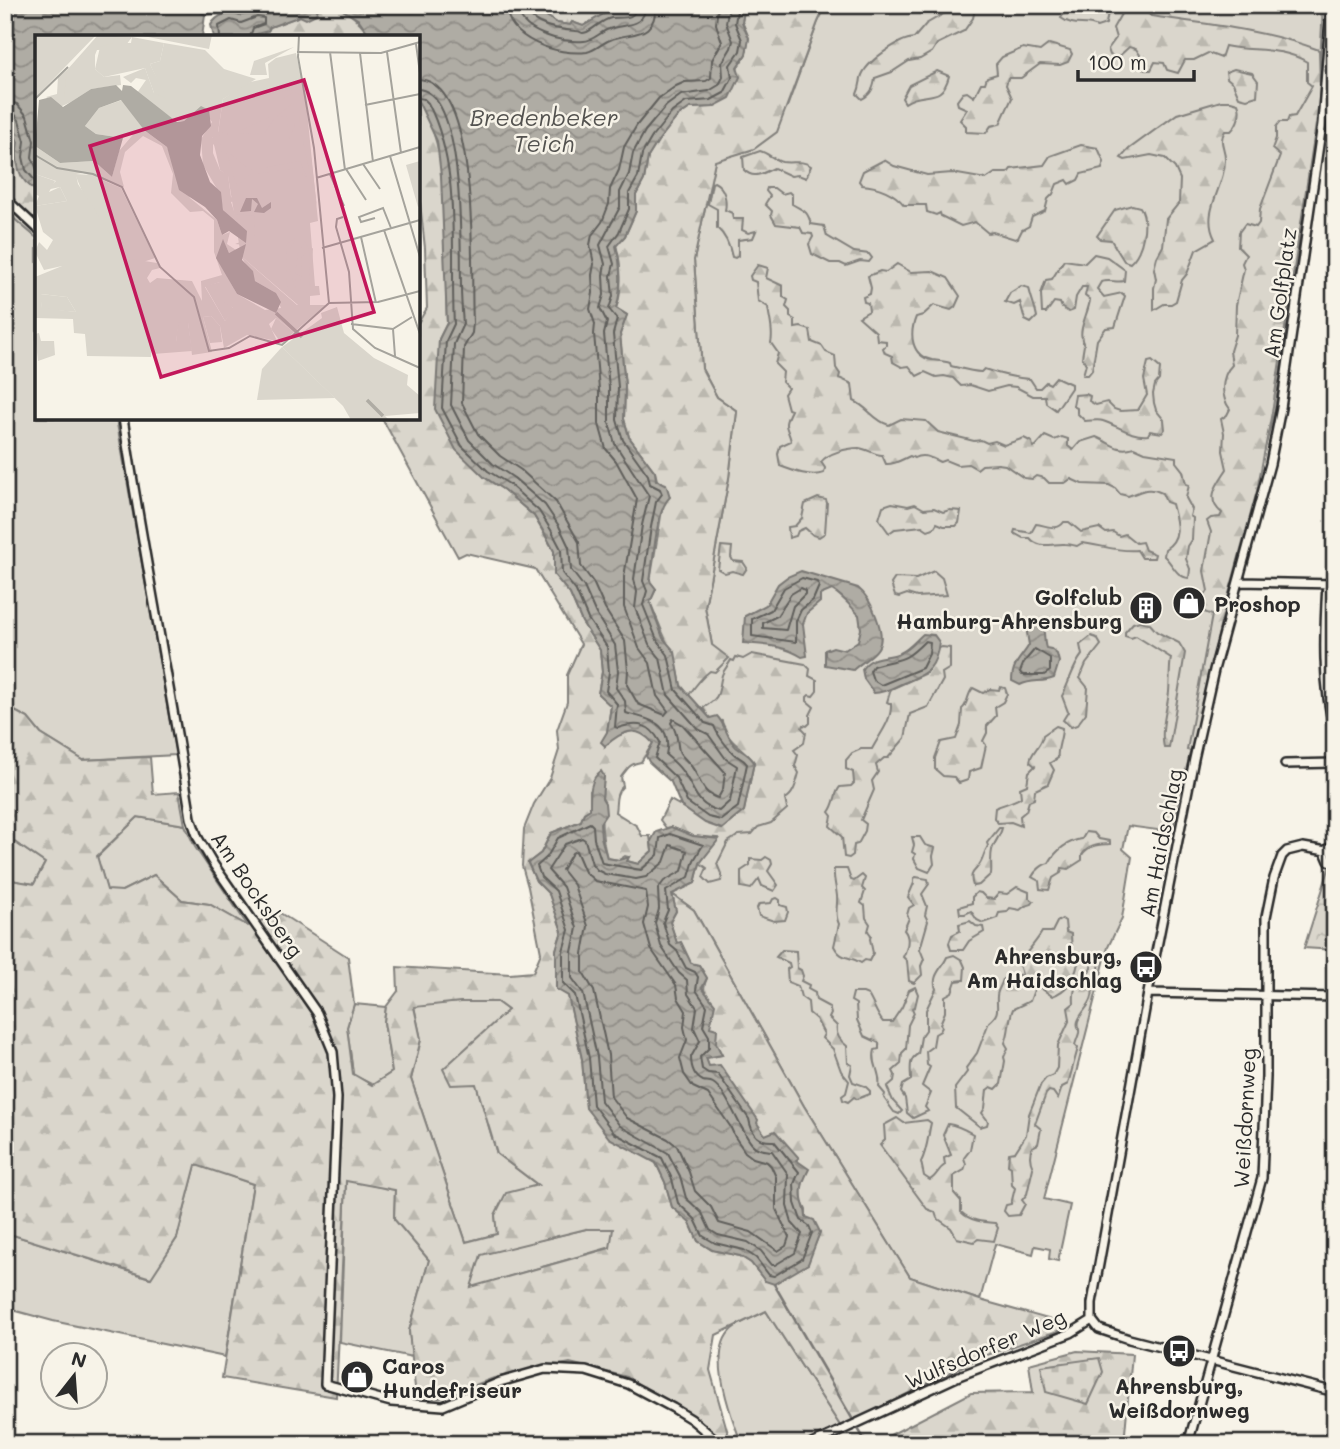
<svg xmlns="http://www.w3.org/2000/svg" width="1340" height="1449" font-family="Mali,sans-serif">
<defs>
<pattern id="forest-firs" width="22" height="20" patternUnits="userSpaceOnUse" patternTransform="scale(1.75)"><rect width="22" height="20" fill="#dad6cc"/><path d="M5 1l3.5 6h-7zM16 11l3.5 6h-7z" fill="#bbb8af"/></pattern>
<pattern id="cemetery-stones" width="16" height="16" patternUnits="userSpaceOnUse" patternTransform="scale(1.75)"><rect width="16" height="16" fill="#dad6cc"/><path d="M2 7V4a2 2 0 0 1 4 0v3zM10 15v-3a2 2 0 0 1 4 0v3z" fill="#bbb8af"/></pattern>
<pattern id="park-crowns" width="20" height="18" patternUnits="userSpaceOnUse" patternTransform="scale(1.75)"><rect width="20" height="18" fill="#dad6cc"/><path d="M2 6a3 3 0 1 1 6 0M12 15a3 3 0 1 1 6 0" fill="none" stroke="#bbb8af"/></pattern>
<pattern id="water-waves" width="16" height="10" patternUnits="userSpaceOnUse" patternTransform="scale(1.75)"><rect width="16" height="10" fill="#afaca4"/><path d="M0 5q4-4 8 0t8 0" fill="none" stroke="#8f8c86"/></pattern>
</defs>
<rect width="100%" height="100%" fill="#f7f3e8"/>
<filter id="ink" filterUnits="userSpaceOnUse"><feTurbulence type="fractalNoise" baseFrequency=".0143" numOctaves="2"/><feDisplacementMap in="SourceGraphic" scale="14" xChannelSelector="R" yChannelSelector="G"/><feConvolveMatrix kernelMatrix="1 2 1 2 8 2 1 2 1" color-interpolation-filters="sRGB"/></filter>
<g filter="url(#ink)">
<path fill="#dad6cc" stroke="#82807c" stroke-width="2" d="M826 5H1323L1317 123 1275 409 1222 614 1172 832 1128 826 1123 849 1132 857 1122 918 1108 947 1044 1199 1070 1205 1058 1261 1049 1259 1050 1249 1035 1246 1033 1254 995 1244 980 1300 910 1277 804 1106 694 910 672 894 695 883 700 863 710 719 681 686 712 645 705 607 729 478 737 411 717 397 702 369 694 260 715 160 754 149 787 107 818 22Z
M5 211 37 238V418H116L176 755 83 760 41 734 28 718 9 708 5 688Z
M138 817 185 825 195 847 248 926 209 904 182 900 154 875 122 891H107L97 857Z
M5 841H13L45 863 34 884 5 879Z
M460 1002H497L508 1010 476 1083 497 1154 539 1186 495 1215 497 1234 466 1242 411 1079 421 1040 414 1006Z
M354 1004 386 1007 384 1022 392 1072 373 1085 353 1075 347 1027Z
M196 1164 253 1184 225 1357 53 1321 5 1308V1236L10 1234 150 1278 177 1238Z
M346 1180 395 1190 394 1219 429 1260 409 1331 412 1357 340 1342Z
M586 1229H614L611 1247 470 1288 481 1254Z
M766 1311 841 1427 807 1444H742C731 1417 706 1352 732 1329 741 1322 755 1317 766 1311Z"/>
<path fill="url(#forest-firs)" stroke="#82807c" stroke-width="2" fill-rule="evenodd" d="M191 5H279L266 11 255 10 240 16 233 12 205 15Z
M319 5C343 5 357 17 371 37H245L268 31 270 27 300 16 316 14Z
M530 5H631L629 10 609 11 583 26 572 22 570 25 557 23Z
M745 5H826L818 22 777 132 754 149 715 161 694 260 702 369 717 397 737 411 729 478 705 607 712 645 729 658 715 672 710 671C702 677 695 686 689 695L681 686 678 670 650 602 656 589 650 582 663 504 655 472 629 437 624 419 625 386 620 334 627 315 616 308C623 292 621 262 616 245L625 236 636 211V195L644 180 648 157 658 141 677 117 690 108 713 107 746 54 749 38 742 22Z
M959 5H974L975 9 973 18 964 31 937 44 932 52 920 59 909 61 892 72 875 78C874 88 871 94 862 99L857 94C860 88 860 84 861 78 865 62 899 39 914 38L926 24Z
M1070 5H1101L1108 12 1106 24 1097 27C1085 21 1074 28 1061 18Z
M1115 5H1139L1151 16C1207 24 1266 30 1319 50L1320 87 1318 111 1273 407 1257 491 1221 623 1191 751 1187 750 1212 615 1202 611 1201 601 1208 591 1204 571 1211 532 1207 521 1211 518 1220 517 1222 513C1204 499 1218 483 1227 469L1223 451 1224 433 1221 419 1227 415 1230 409C1220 396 1221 376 1232 365L1230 351 1235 335 1236 305 1244 269 1242 263 1246 255 1238 247 1239 232 1245 224 1256 227 1259 223 1260 209 1280 156 1272 149 1276 138V127L1280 122H1287L1289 117 1295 116 1312 86 1307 82V62C1281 46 1252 52 1225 46L1221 58 1208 53 1194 60H1185L1178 73 1167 70 1164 63 1155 62 1151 70H1145L1137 64 1140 55 1136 49 1129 47 1117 58 1110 55 1108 49 1116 38 1113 28 1121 14Z
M1049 44 1070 50 1072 54 1068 62 1060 65 1040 64 1021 78H1008L1006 85 1012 98 1000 124 991 126 986 133 966 132V126L960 120 967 109 958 105 957 101 963 93 967 92 974 97 981 83H985L987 77 997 74 996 64 1002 57 1023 48 1040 51Z
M1234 69 1252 73 1258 81 1257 96 1247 99 1239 97 1233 83 1227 78 1226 72Z
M937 71 949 76C941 106 924 89 905 103L902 98 909 85Z
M418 101C456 154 443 260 447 323L439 339 484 477 504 490 534 516 554 551 555 575 570 594 582 622 600 650 602 672 598 694 611 706 605 746 616 736 635 730 645 735 653 743 641 762C629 764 628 768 621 777L623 786C614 794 617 802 615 812L637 826 642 836H650L652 851 638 864 627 861 628 857 625 856 619 860 607 858C599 830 601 805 604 776L590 791V810L584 813 581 821 551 833 541 853 528 863 536 881 549 894 562 931 556 950V988L568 995 582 1059 586 1108 594 1117 656 1163 665 1182 672 1207 690 1223 698 1241 712 1250 740 1256 751 1263 765 1281 814 1247 820 1232 806 1217V1210L802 1202 801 1184 796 1160 765 1135 709 1067 706 1058 722 1055C710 1034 697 1000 707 978L699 965 691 964 681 943 677 944 670 922 676 911 672 894 694 910 804 1106 910 1277 980 1300 1073 1326 981 1357 841 1427 766 1311 716 1335 710 1370 731 1444 627 1377 570 1363 494 1378 440 1398 416 1397 409 1331 429 1260 394 1219 395 1190 346 1181 336 1397 222 1378 253 1184 196 1165 177 1238 151 1278 10 1234 5 1236V879L34 884 45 863 13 841H5V688L9 708 28 718 41 734 83 760 150 757 153 794 179 792 185 825 138 817 97 856 107 890 122 891 154 875 182 900 209 904 248 926 280 913 348 957 354 1004 347 1027 353 1074 372 1085 392 1072 384 1022 386 1007 398 991 397 967 510 974 533 972 541 953 528 887 522 866 524 829 534 804 550 778 559 750 557 730 567 702V675L581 644 535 569 466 553 458 557 382 418H418V323L427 308 425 248 418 184ZM460 1002H497L508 1010 443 1069 451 1085 476 1084 497 1154 538 1185 506 1193 495 1215 497 1234 466 1242 411 1079 421 1039 414 1007ZM586 1229H613L610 1248 471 1287 481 1255Z
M1221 101H1231L1238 103C1242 112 1238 124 1231 131H1225C1218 142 1225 147 1225 158 1226 186 1200 211 1215 239L1196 250 1187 274 1182 280 1176 301 1171 304H1164L1154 310V288L1156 279 1154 269 1157 257 1163 246 1166 219 1179 203 1180 179 1175 168 1165 158 1151 155 1125 160 1121 158 1129 149 1177 114Z
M5 112 12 122 15 136 18 142 16 157 31 188 37 190V238L5 211Z
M1081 145 1098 148 1104 162 1102 169 1081 174 1078 180 1070 184 1067 180 1057 184 1053 194 1048 199 1045 211 1032 217 1029 226 1022 230 1018 238 1015 239 993 232 988 233 975 222 961 226 941 216 940 213 936 215 927 212 926 205H904C895 193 878 186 862 185L859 181 863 171 884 160 894 166 927 175 952 173 986 179 995 173H1008L1011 169 1044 165 1050 156Z
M760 151C768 153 774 160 782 162 793 164 801 159 811 166L806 178 798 175 791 176 774 168C763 173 754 180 744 170L743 157Z
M714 182C725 187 727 201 725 210L732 213 733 219H743L742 230 748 233 756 231 753 238 738 240V256L735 258 732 257C730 247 725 235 717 228V209L708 204 712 183Z
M767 188H774L782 194 789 192 792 195V204C803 211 807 209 811 224L824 226 827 236 854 252 869 254 872 258 869 262 860 261 846 266 840 263H830L812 254 809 244 813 237 812 234 803 233 800 227 776 224 771 215 772 211 765 204 770 196 766 191Z
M1132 205 1140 207C1149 221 1143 252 1130 263L1124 261 1111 240 1100 239 1097 236 1115 210Z
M1094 254 1107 257 1125 270 1124 281C1117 283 1109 279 1101 282L1097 289 1104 297 1122 293 1125 296 1115 327 1106 328 1097 340 1092 370 1088 375H1083L1086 364 1082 357 1084 345C1076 331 1088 315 1090 300L1085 296 1087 287H1082L1076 297 1074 310 1069 312 1062 308 1060 303 1054 302 1046 313H1042L1041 294 1046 280 1052 279 1064 260 1085 263Z
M897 264 911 272 932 271 948 278 960 296 955 307 951 310 934 305 923 315 916 317C909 334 911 356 932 360 938 361 944 361 950 363L951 366C959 368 973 372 981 372L984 369C999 374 1014 378 1030 379L1036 388H1040L1046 382 1050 384 1056 377 1071 384V388L1056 410 1046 403 1045 396H1033L1016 387 1007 386 988 391 970 385 961 386 953 378 944 376 936 377 925 372 917 376 909 366 902 367 893 362 892 356 885 353 883 348 886 345V341L877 340 876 332 859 317 869 311 868 303 864 302 863 297 870 294 871 288 868 276 880 271 886 272Z
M758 265 768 268 766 278 783 286V297L788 300 786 307 790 311V317L795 320V328L801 327 810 330 812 342 822 346 826 352 835 356 836 368 840 374 839 378 852 384 854 401C868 407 874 421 889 425L901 419 926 421 938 432 974 441 981 440 987 443 995 441 1004 445 1024 438 1032 442 1033 447 1036 446 1045 436 1054 440 1062 437 1068 439V446L1073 450 1080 442 1096 437C1110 442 1117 453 1134 447L1145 452 1176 457V462L1183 471 1186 484 1189 485 1186 498 1192 509 1190 516 1193 518 1192 540 1188 546 1186 559 1190 569 1189 578C1176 577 1173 564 1164 556L1165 549C1183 538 1176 520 1172 504L1166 502 1162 493C1148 486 1141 492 1128 496L1120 494 1115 488 1109 485 1082 484 1071 479 1065 483H1049L1044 478 1036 476 1032 479 1024 478 1005 465 998 464 982 465 977 469 968 464 957 465 945 460 940 462C931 458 923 453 914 458L910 456C903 459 894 465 886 464L882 455C874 455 868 449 859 448 847 448 828 453 821 462L825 468 824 473C812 478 793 471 780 466L778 454 780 446 791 441C787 425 782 428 791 410L788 409 784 394 788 388 782 382 783 372 775 364 778 353 771 343C774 331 769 318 768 307L758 301 756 282 751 280 750 276Z
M1021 286 1029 288C1031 298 1035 306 1037 317L1031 323 1025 320 1020 302 1014 305 1005 302 1010 293Z
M1152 361 1160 368 1159 380 1155 385 1153 394 1154 403 1156 410 1164 420 1165 429 1162 433 1150 431 1148 435C1132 437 1118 426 1103 421 1098 419 1091 421 1085 421L1077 413V408L1073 406 1075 395 1086 394 1090 396 1089 401 1096 405 1107 402 1114 409 1120 411 1138 410 1147 395 1144 379 1148 362Z
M818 498 826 500 827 503 825 533 819 537 813 535 805 528 798 531 796 536 789 538 788 527 795 526 802 518 805 504Z
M892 503 908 506 915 504 924 509 934 508 943 512 950 510 961 511 959 523 956 526H944L937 523 934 528 928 530 922 526 895 529 889 533 879 519 883 506Z
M1064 522H1069L1081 532 1099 528 1106 533 1113 532 1119 536 1125 534 1136 543 1142 542 1145 550 1155 554 1154 558H1142L1137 550C1119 552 1100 545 1082 543L1077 546C1073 545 1069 544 1065 544 1053 543 1040 550 1030 538H1023L1014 533 1015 530 1031 533 1036 524C1046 525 1057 532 1064 522Z
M721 546 732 547 731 557 733 561 743 562 747 568 743 574 732 571 725 573 718 569Z
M934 571 942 578 947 595 917 597 907 594 899 597 895 596 891 584 895 578 916 579Z
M1140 621 1149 623 1157 632 1179 643 1185 653 1169 748H1164C1160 729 1167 710 1169 692 1170 680 1169 669 1171 658L1136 636 1131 638 1125 636V632L1133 623Z
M1091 636 1097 638 1101 645 1086 664 1080 678 1088 688 1086 713 1077 725 1071 727 1063 720 1068 712 1062 696C1069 683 1073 666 1082 655L1080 645Z
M942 647 950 648V668L942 673 943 680 928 707 910 714 905 738 888 758H884L876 765 878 772 872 781 874 790 861 820 866 824 865 831 858 844 854 845 853 855 849 858 844 857 842 837 830 826 832 816 829 812C836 803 834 793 840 787L851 786 854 783 853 772 846 769V760L852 753 861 749H872C879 735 892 721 891 704L887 702 891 689 927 673 938 648Z
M752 654 805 664 810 669 809 676 817 680V691L813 696 809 695 807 697V701L814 707 810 715V723L807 726 803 725 802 728 806 732 804 743 794 750 798 755 795 766 799 773C796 783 794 795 785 799L787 809 771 823 758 827 752 834 739 835 728 842 717 864 722 876 721 881 710 884 703 877 707 868 700 863 718 838 693 836 671 827 666 828 660 820 670 800 722 829 744 811 754 762C744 748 724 740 722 721L710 719 703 708C722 696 717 694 722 675 724 669 728 666 731 660L734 661 736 657 743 659Z
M1000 687 1005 688 1007 694 1003 702 995 707 996 716 987 726V733L983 741 986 745 981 768 969 772 968 780 959 783 954 777 943 776 935 769V758L941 742 956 739 961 725 962 709C968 705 967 694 973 688L983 693 990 689 999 690Z
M1056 726 1062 728C1062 740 1056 749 1058 758L1050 763 1054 770 1048 784 1035 790 1034 799 1029 801 1026 811 1020 816 1021 826 1011 822 998 823 994 818 995 808C1003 804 1015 802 1021 797L1020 788 1027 785 1029 772 1035 766 1030 762C1030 752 1042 746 1043 735Z
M999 828H1002C1000 837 994 842 992 850 990 859 992 866 991 874L979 885 973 886C968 870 976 873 981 862 984 856 984 852 988 846L987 843Z
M1086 832 1094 833 1099 839 1110 841V844C1100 845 1089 844 1082 855V860L1068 869 1062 868 1061 873 1053 878 1049 890 1040 889 1039 881 1032 877C1035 871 1043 864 1049 863 1056 850 1068 841 1082 839Z
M912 837H920L925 845 935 848 933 856 934 864 929 872 919 868 914 859 915 854 912 852 914 845Z
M766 857 771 860 772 864 768 871 778 885 774 891 762 886 759 879 751 889 741 887V871L750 865V859L762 860Z
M834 869H847L851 880 854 881 862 875 865 878 862 888 865 891 861 903 865 906 866 918 870 924 868 931 871 935 870 939 873 953 869 961 865 960 861 963C849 955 842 961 834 946L839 924C834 914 838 906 837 896 836 885 833 880 834 869Z
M916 877 928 879 929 884 922 894 927 906 925 915 928 921 920 949 924 959 921 966 922 975 914 983 909 981 907 961 903 957C907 949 911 938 904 930L909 918 907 915 909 908 914 905 908 897 914 883V878Z
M1017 887 1029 892V898L1034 901 1032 904 1025 906 1020 910 1010 908 1007 912 999 913 997 918 983 923 977 920 971 911 965 914H960L959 907 972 903V897L977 892 981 893 986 898 994 899 999 893 1007 894Z
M777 898 780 900V905L787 907 788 912 785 920 774 921 759 916 757 908 759 904 771 903 773 899Z
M1062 919 1065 921 1066 932 1071 934 1072 954 1078 963C1075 978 1067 991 1052 996L1039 987 1034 990 1030 1001 1013 1009C1008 1021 1010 1032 1005 1043L1008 1048 1004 1057 1005 1061 1001 1084 996 1089 991 1087 987 1090 985 1108 982 1113 988 1121 987 1125 980 1127 956 1108 955 1088 967 1072 966 1068 977 1053 989 1022C1001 1012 996 1008 997 996 997 990 1002 985 1003 979L1022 974 1018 962C1023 958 1038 939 1042 932H1052L1057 922Z
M970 921 976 926 983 927 984 932 969 941 963 950H951L949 943 952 935 960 931 959 924Z
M782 950 796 951 797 968 801 970 803 976 801 981 809 985 808 989 815 993 816 1000 829 1007 831 1014 829 1018 837 1026C835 1034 841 1042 847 1046L848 1063 852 1065 850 1075 853 1082 865 1086 870 1091V1094L857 1099 854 1097 848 1102 843 1100 842 1096 846 1093 849 1081 841 1071 833 1049 822 1038 824 1034 816 1019 809 1013 808 1002 801 997 798 986 788 982 787 969 790 967 789 963 776 957Z
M954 955 962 960 965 967 964 980 956 981 952 992 945 996V1012L940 1024 942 1027 940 1031 935 1034 933 1046 926 1051 927 1065 930 1067 922 1086 931 1093 925 1107 928 1111 913 1118 907 1113 905 1098 901 1092 903 1085 911 1080C911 1070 908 1059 918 1054L921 1037 926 1030V1010L936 989C931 975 942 969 947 957Z
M1094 960 1099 961C1101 969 1096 977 1092 984 1096 1003 1083 1008 1078 1021 1076 1028 1080 1026 1079 1033 1078 1037 1076 1041 1075 1045L1078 1048 1068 1084 1062 1087 1058 1099 1053 1092 1049 1091 1046 1094 1035 1124 1041 1129 1038 1144 1032 1147C1029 1154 1030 1162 1033 1168L1027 1194 1022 1200 1025 1204 1019 1215 1008 1216 1004 1211 1006 1205 1011 1204 1015 1188 1012 1185 1011 1167 1008 1165 1009 1153 1015 1152 1026 1135 1029 1114 1041 1084 1046 1078 1053 1075 1057 1068 1058 1045 1070 1019 1068 1008 1074 1003C1073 989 1075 984 1087 977Z
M915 987 918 994 915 1007 912 1008 914 1013 908 1025 906 1049 902 1053 901 1064 893 1071 895 1075 894 1081 887 1087 893 1101 902 1111 899 1114 894 1112 884 1098 885 1094 879 1087C882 1073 871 1064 875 1050L879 1049V1043L864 1036 857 1020 856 1004 851 1001 853 993H863L868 995C874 1004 876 1014 883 1022H892L902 1007 909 990Z
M897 1118 904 1123 927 1120 931 1123C928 1136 927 1151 921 1162L924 1176 930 1180C937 1176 938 1169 945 1165L944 1158 951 1155 943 1135 948 1124C957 1125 966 1130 973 1134L970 1150 964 1158 966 1164 964 1170 954 1176V1193L961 1201V1212C970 1221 983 1222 995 1223L998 1228 994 1241 978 1239 974 1242 957 1238 951 1228 937 1218 935 1212 927 1209 880 1145 885 1140 884 1125Z
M1077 1351 1132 1354 1124 1444H873L971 1393 1033 1392 1029 1364Z"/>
<path fill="url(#cemetery-stones)" stroke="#82807c" stroke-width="2" d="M1099 1358 1103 1372 1088 1404 1046 1392 1041 1366Z"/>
<path fill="url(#park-crowns)" stroke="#82807c" stroke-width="2" d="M1330 866H1335V950L1304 948Z"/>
<path fill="url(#water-waves)" stroke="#7a7874" stroke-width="2" d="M5 5H191L205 15 202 37H37V190C17 182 15 160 18 142L15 136 12 122 5 112Z
M279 5H319L316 14 306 19 300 16 270 27 268 31 245 37H214L211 25C217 15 229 10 240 16L255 10 266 11Z
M335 5H530L557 23 570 25 572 22 583 26 609 11 629 10 631 5H745L742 22 749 38 746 54 737 67 740 77 730 98 713 107 690 108 677 117 658 141 648 157 644 180 636 195V211L625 236 616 246C621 263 622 291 616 308L627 315 620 334 625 386 624 419 629 437 655 472 656 480 666 484 670 497C655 511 654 560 650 581L656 589 650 602 663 638 675 652 681 686 710 718 717 716C725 724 727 738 736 747 743 753 746 751 754 762L744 811 722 829 705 823 681 806 671 782 649 762 646 756 653 743C636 724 622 731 605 746L601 742 607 732 611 706 598 694 602 672 600 650 582 622 570 594 554 575V551L545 534 534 516 504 490 484 477 456 450 435 409 439 339 447 323 441 176 437 141 418 101V37H371L359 20Z
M801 571 858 588C871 598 887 634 878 648 872 657 860 663 853 670L825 665V650L833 647 845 650 858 641 861 629 859 615C850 606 843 596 832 590L820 595V602L807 613 803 624 807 656 802 657C783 645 765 645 743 643L745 616 766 605 778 584 787 577Z
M1033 621 1041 623C1046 631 1043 640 1046 648L1051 649 1057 654 1059 662 1054 678C1042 683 1032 679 1020 685L1012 681C1012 663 1021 659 1029 645L1026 627Z
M923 634 934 635 939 642C936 668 928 673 906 682 895 686 887 693 874 693L864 679 862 669C872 654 885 659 900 653 909 649 915 641 923 634Z
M601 771 604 776 602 798 605 803 606 814 600 823 601 837 607 858 619 860 629 857 627 861 638 864 652 851 651 841 656 832 671 827 693 836 719 839 700 863 695 883 672 894 676 911 670 922 677 943 681 942 691 963 699 965 707 978 702 988 715 1004 710 1027 717 1029 716 1043 722 1055 706 1058 709 1066 720 1065 758 1120 757 1123 765 1135 775 1131 799 1158 796 1160 809 1169C804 1179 800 1187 802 1199 803 1206 806 1209 806 1217L814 1220 820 1232 808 1264 774 1284 765 1281 751 1263 740 1256 712 1250 698 1241 690 1223 672 1207 665 1182 656 1163 609 1138 586 1108 582 1059 568 996 556 989V950L562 931 549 894 536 881 528 863 541 853 551 833 581 821 584 813 590 809C590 796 589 779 601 771Z"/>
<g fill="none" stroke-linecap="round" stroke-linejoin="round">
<path stroke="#605f5b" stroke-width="2" d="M506 5C507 40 558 56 587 52 596 50 602 43 610 40 632 31 655 40 656 5
M517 5C518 33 562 43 584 41 593 41 600 32 609 29 625 23 644 29 646 5
M525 5C528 26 560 30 576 31 584 31 578 35 587 32 595 28 602 20 611 18 623 17 635 21 637 5
M220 37 219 26 231 20 241 23 257 17 264 18V24L253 28 250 37
M418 79C482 81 470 276 473 322L472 333 464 347 462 403 478 434 500 456 521 470 556 502 579 542 581 566 593 582 605 609 625 641 628 670 627 685 638 704 665 715 668 711 657 696 650 663 639 648 624 607V577L637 499 616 461 606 449 599 424V389L594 334 595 324 590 309 593 293 592 275 594 264 590 245 592 235 602 222 609 204 610 189 619 170 624 147 637 125 659 98 676 86 685 82 706 81 711 78 712 60 722 42 716 24 718 5
M418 89C466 92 460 251 461 286 461 299 462 312 463 324L454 344 451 405 469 440 493 464 514 478 545 505 559 526 569 547 571 570 584 587 596 614 615 645 618 671 616 688 625 701 626 713C650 720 673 722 666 755 672 760 678 765 682 771 695 787 694 805 719 811L730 801 737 766 726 759 708 734 698 729 668 695 660 658 649 644 635 608 637 592 634 579 642 525 649 496 615 444 609 422V388L604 334 607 322 600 308 604 295 603 275 605 264 600 245 620 207V192L629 174 633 153 645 131 666 106 681 95 709 91 719 85 723 77 722 63 731 48 733 41 726 23 729 5
M418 98 424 99 428 103C462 169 450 252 454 324L446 341 442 408 462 446 488 471 509 484 539 511 551 530 561 549 562 573 576 591 588 619 607 647 609 672 606 691 617 704 615 727 618 728C637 722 650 723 660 742L655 758 676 778 687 802 708 817 721 820 738 807 747 764C742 757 737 758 732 752 726 746 717 734 714 726L705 723 676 690 668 655 657 640 643 605 647 591 643 581 651 527 656 502 662 494 660 489 650 484 648 475 623 440 617 420 618 387 613 334 617 319 609 309 613 296 611 276 614 264 609 246 619 232 629 209V193L638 177 642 154 652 137 672 112 686 102 711 100 724 93 732 78 730 65 740 51 742 40 735 23 738 5
M5 101 17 104 27 116 34 141 32 157 37 170
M5 110 12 111 19 120 25 141 23 157 26 170 37 183
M802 578 817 582 819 586 813 600 801 610 796 621V642L752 636V619L771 610 784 588Z
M801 588 805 590V594L793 606 786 630 763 628V623L777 616 791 594Z
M925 641 930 642 929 654 922 668 881 685 873 680 870 671 873 666C902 657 901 665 925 641Z
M1035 649 1050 658V671L1044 675H1022L1020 672 1024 662Z
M673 719 683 725 725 772 723 789 718 798C701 794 701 778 691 766 688 761 683 758 680 753 676 746 680 736 671 723Z
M590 823 593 826 594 839 602 863 641 870 658 855 660 838 670 834 703 845 694 860 689 877 666 891 668 910 663 922 670 945 677 951 686 968 695 972 698 977 696 990 707 1006 703 1026 709 1036V1048L700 1057 702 1069 708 1073 718 1074 749 1119C752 1136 759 1142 774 1141L799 1172 794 1184 795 1203 801 1220 809 1226 812 1233 802 1259 774 1276 769 1275 756 1258 744 1250 715 1243 703 1236 695 1219 678 1203 672 1179 662 1158 614 1133 593 1105 589 1058 575 995 563 983V951L569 930 556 891 541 877 537 866 547 857 558 838Z
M582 838 585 840 592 864 597 870 605 874 636 879 646 877 664 862 670 845 687 851 682 871 664 881 658 889 659 909 655 923 661 946 679 973 687 980 688 994 697 1008 694 1028 700 1041 691 1057C691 1066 693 1076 703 1081 706 1082 710 1081 713 1083 727 1091 741 1132 752 1144 757 1150 764 1150 772 1151L788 1174 787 1206 792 1223 802 1234 795 1253 775 1265H772L761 1251 748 1242 718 1235 710 1230 702 1213 686 1198 680 1176 668 1153 620 1126 601 1101 597 1057 583 993 572 978V952L577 928 563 887 548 870 565 844Z
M576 851 585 872 595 881 646 891 648 907 644 924 651 949 676 985 678 998 686 1011 684 1027 687 1040 680 1058 684 1074 693 1087 708 1094 730 1126 735 1137 745 1152 753 1158 767 1162 771 1166 776 1177V1209L789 1237 786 1246 778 1251 751 1232 719 1223 711 1207 695 1191 689 1172 677 1146 668 1139 627 1118 611 1097 608 1055 594 991 583 972V954L588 926 574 885 562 870 572 853Z"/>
<path stroke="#7a7874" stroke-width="2.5" d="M774 1284 867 1444"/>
<defs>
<path id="minor" d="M5 198 37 228
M123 418C143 552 170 684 191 818L198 838 214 865 317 1013 333 1052 337 1098 325 1384 391 1402 443 1406 500 1382 545 1369 586 1371 628 1384 673 1408 691 1419 721 1444
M1238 582 1335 584
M1327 584C1324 634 1322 685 1335 734
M1285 764 1335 763
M1335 845 1327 849 1326 854 1329 861 1335 863
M1148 993 1335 997
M1092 1320V1303L1148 993 1194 759 1214 670 1270 464 1281 408 1322 124 1331 5
M1092 1320 1099 1329 1129 1339 1335 1392
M812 1444 959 1376 1071 1333 1092 1320
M1188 1444 1262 1178 1266 1077V917L1274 878 1282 856 1287 851 1303 847 1326 851"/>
</defs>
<use href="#minor" stroke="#2b2b2b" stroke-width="12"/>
<use href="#minor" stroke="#f7f3e8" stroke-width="7"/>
</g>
</g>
<defs>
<symbol id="shop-disc" viewBox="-11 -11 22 22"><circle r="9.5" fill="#2b2b2b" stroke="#f7f3e8"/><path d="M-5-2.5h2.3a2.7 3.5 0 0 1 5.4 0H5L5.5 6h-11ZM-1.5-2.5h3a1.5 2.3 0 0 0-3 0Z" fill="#fff"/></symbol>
<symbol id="building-disc" viewBox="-11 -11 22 22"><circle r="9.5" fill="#2b2b2b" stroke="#f7f3e8"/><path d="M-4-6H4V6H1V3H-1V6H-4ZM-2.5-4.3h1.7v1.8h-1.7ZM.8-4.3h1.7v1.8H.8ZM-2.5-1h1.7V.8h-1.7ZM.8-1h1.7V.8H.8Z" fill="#fff"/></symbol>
<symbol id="bus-disc" viewBox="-11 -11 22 22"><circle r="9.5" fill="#2b2b2b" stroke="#f7f3e8"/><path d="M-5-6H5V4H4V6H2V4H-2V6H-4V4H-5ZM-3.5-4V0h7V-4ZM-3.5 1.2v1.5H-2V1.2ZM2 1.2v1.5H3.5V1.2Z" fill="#fff"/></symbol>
</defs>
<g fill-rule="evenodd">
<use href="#shop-disc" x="1170" y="584" width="38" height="38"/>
<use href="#building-disc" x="1127" y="589" width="38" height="38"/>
<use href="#bus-disc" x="1127" y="948" width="38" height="38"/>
<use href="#bus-disc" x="1160" y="1332" width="38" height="38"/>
<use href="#shop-disc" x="338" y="1358" width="38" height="38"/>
</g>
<g text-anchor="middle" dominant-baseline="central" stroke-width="5" stroke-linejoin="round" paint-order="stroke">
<g font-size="21" fill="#2b2b2b" stroke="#f7f3e8">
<text transform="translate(1279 293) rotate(-82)">Am Golfplatz</text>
<text transform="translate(1160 843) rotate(-79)">Am Haidschlag</text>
<text transform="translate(258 894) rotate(56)">Am Bocksberg</text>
<text transform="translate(1244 1118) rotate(-87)">Weißdornweg</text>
<text transform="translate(985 1348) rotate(-23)">Wulfsdorfer Weg</text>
</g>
<g font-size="21" font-weight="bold" fill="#2b2b2b" stroke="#f7f3e8" text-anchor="end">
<text x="1122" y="596">Golfclub<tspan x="1122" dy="24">Hamburg-Ahrensburg</tspan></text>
<text x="1214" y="603" text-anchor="start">Proshop</text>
<text x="1122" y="955">Ahrensburg,<tspan x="1122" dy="24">Am Haidschlag</tspan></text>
<text x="382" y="1365" text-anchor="start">Caros<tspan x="382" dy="24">Hundefriseur</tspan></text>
<text x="1179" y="1385" text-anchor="middle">Ahrensburg,<tspan x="1179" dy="24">Weißdornweg</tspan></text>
</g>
<g font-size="23" font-style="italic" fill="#53524f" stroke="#f7f3e8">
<text x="544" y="117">Bredenbeker<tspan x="544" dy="26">Teich</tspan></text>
</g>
</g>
<g transform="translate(35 35)">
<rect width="385" height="385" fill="#f7f3e8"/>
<path d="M0 0H61L0 63ZM103 0H177L174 14ZM259 12 230 28 232 40H215L219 26ZM261 18 271 66 283 186 275 188 280 251H284L285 260 275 261V270H263L206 221 193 141 185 135 177 101 183 98 188 64 211 48 234 43 233 29 241 23ZM32 35 36 67 25 72 11 62 22 59 23 42ZM0 139 20 146 14 157 25 152 32 166 0 171 4 161 0 159ZM40 139 56 140 86 153 120 223 105 228 91 223 51 166ZM185 247 184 260 199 274 190 286 170 251ZM5 259 32 262 41 277 7 274ZM176 281 185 291 187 307 175 308 168 282ZM241 283 259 297 247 309 236 294ZM143 287H153L157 316 118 319 117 307H141Z" fill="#dad6cc"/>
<path d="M63 0 97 2 88 14 62 15 60 20V34L69 42 85 40 86 50 56 54 36 67 29 61 32 35ZM129 8 170 15 189 34 221 44 188 64 183 97 193 99 177 102 187 111 186 117 178 109V118L185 135 193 140 196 162 202 165 196 167 200 179 219 181 220 201 212 217 210 210 200 209 213 204 202 189 203 182 199 188 188 175 185 159 168 130 166 104 177 87 167 72 149 86H141L102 58 111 45 101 43 96 48 88 42 110 33 119 58 127 56 115 29 125 26ZM231 44 239 57 268 54 282 172 264 87 268 61 259 57 246 65H235L231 48 227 49ZM87 65 109 95 132 112 155 163 182 185 187 200 195 197 192 209 201 215 194 218 188 205 183 225 202 259 230 275 246 273 239 257 220 246 206 221 262 270H291L259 297 241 283 234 289 242 306 212 300 189 313 185 291 176 281 168 282 177 317 157 320 153 288 144 287 141 307H117L116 322 52 321 50 299 39 298 38 284 0 283V242L27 231 9 235 0 217 4 207 12 215 18 205 8 197 0 171 32 166 25 152 11 155 21 146 0 139V111L25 128 59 126 77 142 84 116 102 95 88 103 61 99 50 91 64 73ZM108 101 127 111 138 139 136 158 155 177 168 176 179 185V217L187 240 166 246 167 266 157 246 122 243 115 248 112 243 117 235 125 233 122 228 91 223 43 149 41 139 48 138 89 152 85 137 90 117ZM185 247 178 260 198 273 190 286 170 252ZM6 259 32 262 41 277 7 273ZM258 68 260 90 254 104 252 82 242 81ZM236 81 239 84 229 99 201 98ZM191 116 216 135 265 126 273 145 262 133 214 140 202 151ZM385 126V171L383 172 371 130ZM261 203 254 216V233L260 253 261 244H266L265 255 274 258 271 261 251 251 252 209ZM270 206 274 215 278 213 275 256 274 215 266 222 267 242 260 239 263 218ZM302 272 309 298 339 323 373 340 372 350 385 361V378L350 381 354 385H316L308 371 247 312 287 283 286 278ZM4 298 6 306H19L20 320 3 326 0 299Z" fill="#dad6cc" fill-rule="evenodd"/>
<path d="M97 2 129 8 125 26 115 29 132 64 119 58 110 33 69 42 60 34 65 12 78 8 88 14 86 8H96Z" fill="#dad6cc"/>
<path d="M247 312 300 363 222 365 227 334Z" fill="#dad6cc"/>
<path d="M81 50 87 56 88 50 96 51 142 87 149 86 166 71 174 75 176 91 167 101 165 120 175 147 186 157 188 175 212 196 211 208 194 196 187 200 182 185 170 172 144 155 132 112 109 95 86 65 64 73 50 91 61 99 88 103 77 142 59 126 25 128 0 111 4 65 16 62 28 72 56 54ZM211 163H222L227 173 236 167V173L229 178 219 177 223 169 217 164 216 176 205 177ZM188 204 194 218 211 209 207 225 218 236 220 246 241 258 246 267 241 278 202 259 181 223Z" fill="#afaca4"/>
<path fill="none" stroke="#afaca4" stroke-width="3.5" d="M241 278 267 302M332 365 348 381"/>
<path fill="none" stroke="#a5a39c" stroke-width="2" d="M264 0 263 22 279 113 294 268M381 9 385 38M262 17 346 18 385 7M295 17 310 135M352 17 366 118M325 18 338 127M0 64 33 32M330 70 385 59M0 120 22 133 58 139 87 152 125 232 159 262 174 316 194 313 215 301 247 310 294 268 343 267 385 256M355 121 385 222M328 129 345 154M311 134 331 165M295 139 309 171M281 143 385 112M308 182 302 184 301 192 314 237 318 294 340 313 385 333M340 183 326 187 324 182 348 173 356 193M349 195 385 299M326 202 341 268M287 213 385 185M316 289 358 294M360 321 358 294 377 282"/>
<path fill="#c2185b" fill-opacity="0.15" stroke="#c2185b" stroke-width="3.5" d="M269 45 339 277 126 342 55 111Z"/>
<rect width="385" height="385" fill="none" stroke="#2b2b2b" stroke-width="3.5"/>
</g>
<rect width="1340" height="1449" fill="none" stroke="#f7f3e8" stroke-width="28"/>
<rect x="14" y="14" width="1312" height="1421" fill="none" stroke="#2b2b2b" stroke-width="2.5" filter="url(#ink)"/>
<g transform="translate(74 1376) rotate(17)"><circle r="33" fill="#f7f3e8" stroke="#a5a39c" stroke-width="2"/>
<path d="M0-5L12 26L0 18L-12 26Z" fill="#2b2b2b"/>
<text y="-10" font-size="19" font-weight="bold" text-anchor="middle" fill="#2b2b2b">N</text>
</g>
<path d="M1078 70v10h116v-10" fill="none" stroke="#2b2b2b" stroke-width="3.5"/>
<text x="1088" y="70" font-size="21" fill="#2b2b2b" stroke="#f7f3e8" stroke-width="5" paint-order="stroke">100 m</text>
</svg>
